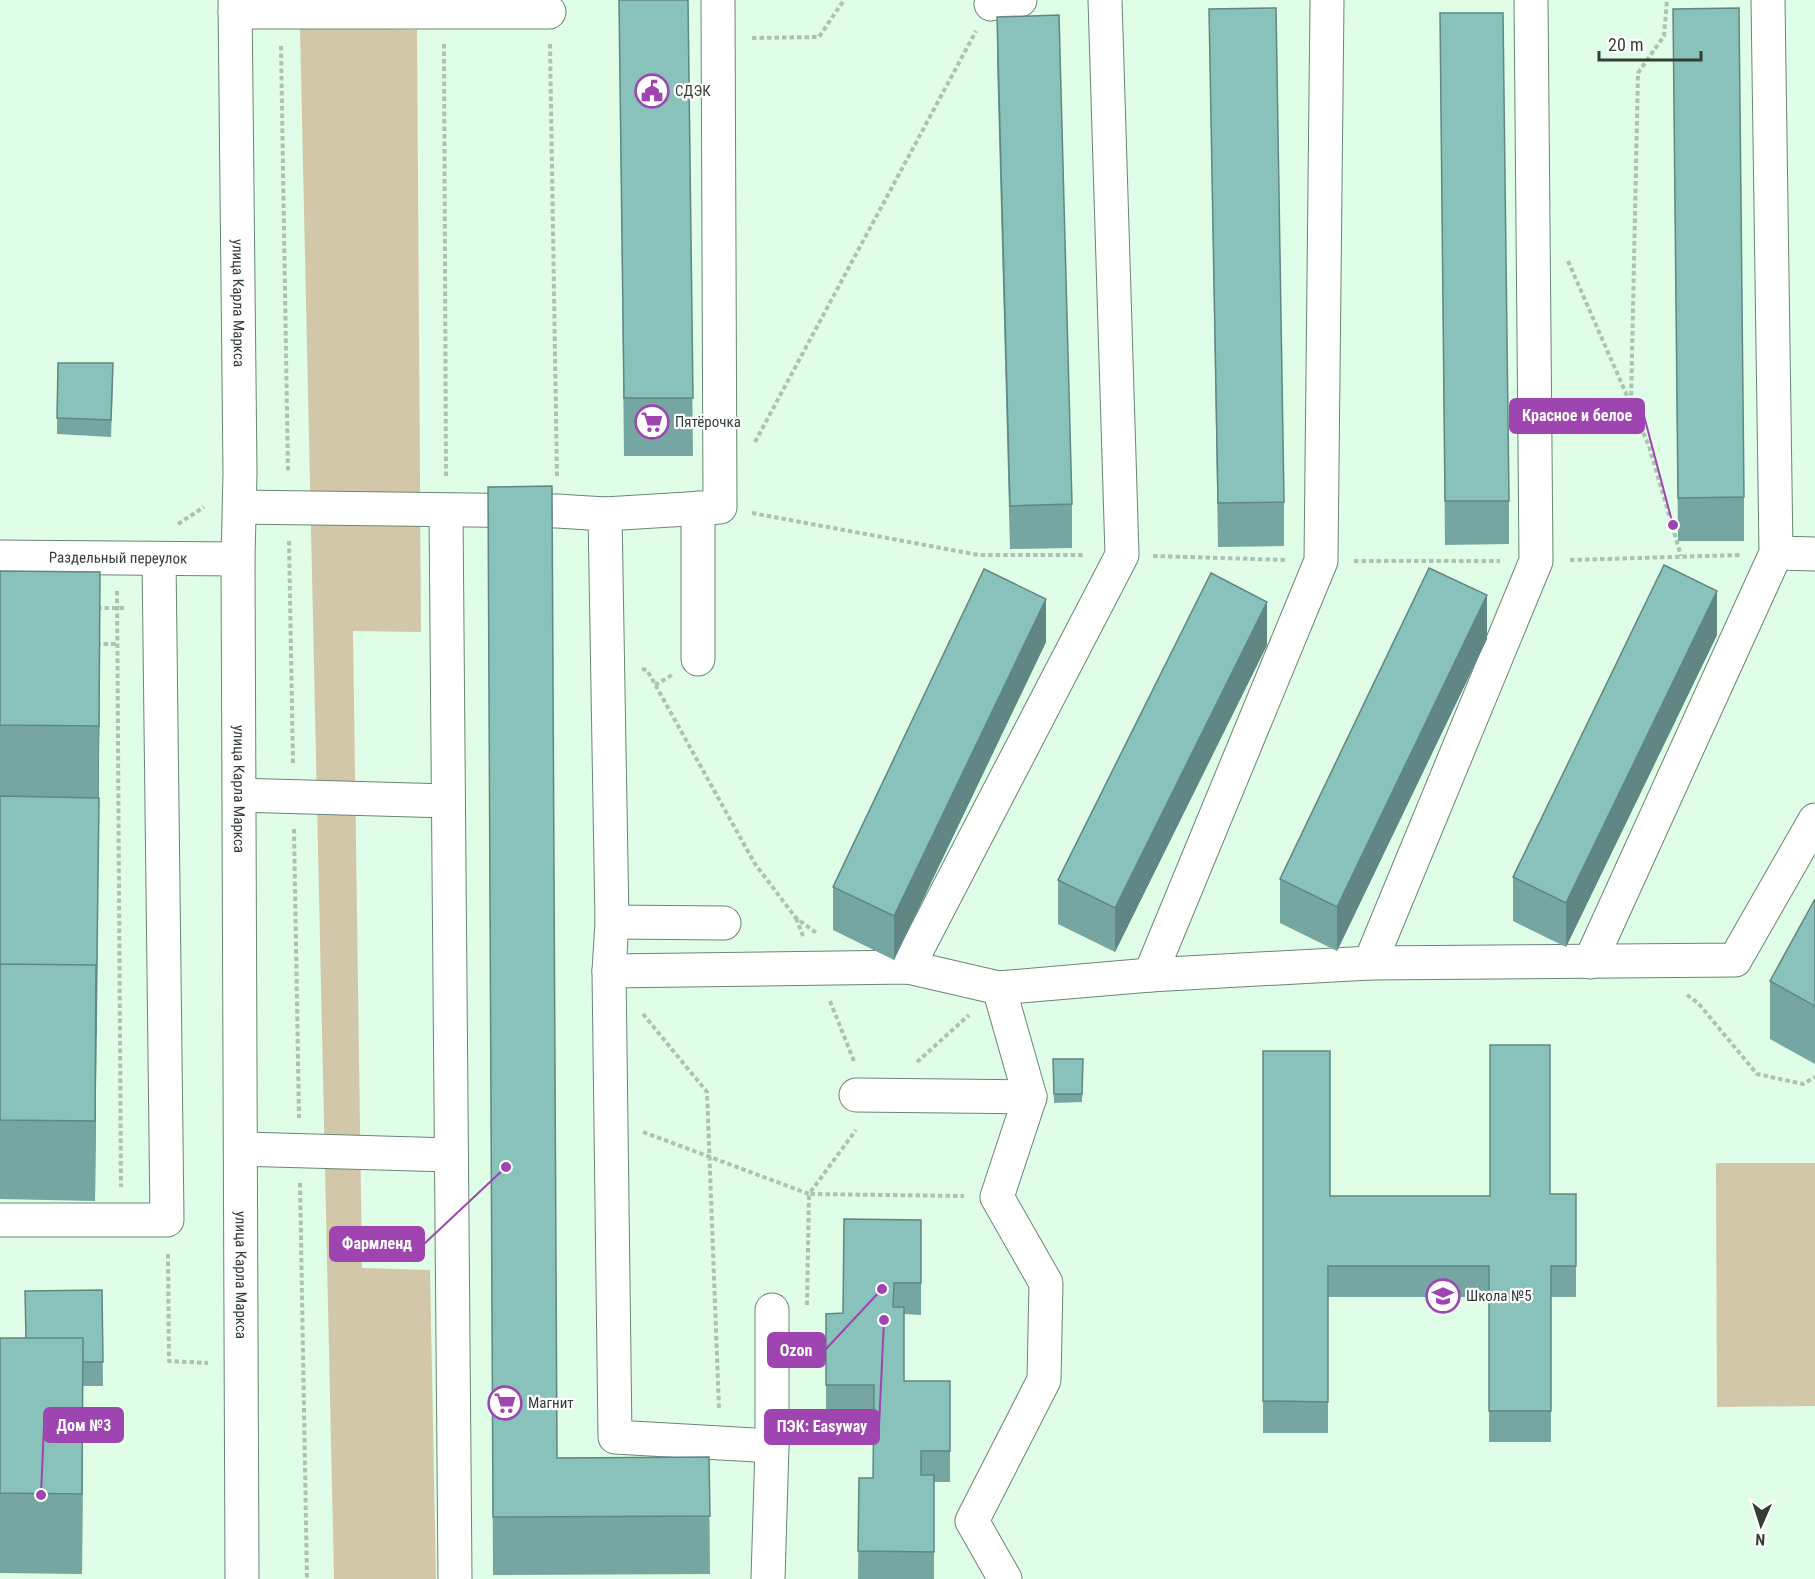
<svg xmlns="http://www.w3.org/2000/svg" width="1815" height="1579" font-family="'Roboto Condensed',sans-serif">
<rect width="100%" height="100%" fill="#dffde7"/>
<path fill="#d3c7aa" d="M300 27 417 30 421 632 353 631 362 1268 430 1270 436 1579H334Z
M1716 1163H1815V1406L1717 1407Z"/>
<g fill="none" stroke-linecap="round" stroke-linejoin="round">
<defs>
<g id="minor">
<path id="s1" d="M235 0 240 473 238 559 242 1579"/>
<path d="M991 4 1020 0"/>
<path d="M235 12H549"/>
<path d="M240 507 557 511 605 514 612 922 609 971 615 1437 772 1446 768 1579"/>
<path d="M698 508V659"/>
<path d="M446 511 455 1579"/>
<path d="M605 514 720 507 718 0"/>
<path d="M1776 553 1815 554"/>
<path id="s2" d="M0 557 238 559"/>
<path d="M240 795 448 801"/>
<path d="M612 922 724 923"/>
<path d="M1590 962 1776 553 1768 0"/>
<path d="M1370 963 1536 561 1531 0"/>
<path d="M908 967 1122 555 1105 0"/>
<path d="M609 971 908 967 999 988 1150 975 1370 963 1735 960 1815 820"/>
<path d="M1150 975 1321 561 1327 0"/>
<path d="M999 988 1030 1097 997 1197 1046 1283 1044 1380 972 1521 1005 1579"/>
<path d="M856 1095 1030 1097"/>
<path d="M241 1149 451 1155"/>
<path d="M0 1220H167L159 559"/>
<path d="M772 1446V1310"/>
</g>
</defs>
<use href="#minor" stroke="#6b8672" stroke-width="35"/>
<path stroke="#abc3b2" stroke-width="4" stroke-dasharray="4.5 3" stroke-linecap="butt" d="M752 38 819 37 844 0
M444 44 446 478
M550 44 557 477
M281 46 288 473
M1568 261 1649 446 1681 556
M1631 403 1638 73 1664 36 1667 0
M755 442 976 31
M752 513 979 555H1083
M178 524 204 507
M289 541 293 764
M1153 556 1287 560
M1570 560 1740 555
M1354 561H1500
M117 591 121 1187
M97 608H126
M96 644H117
M642 669 647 670 755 864 796 918 818 934
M655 685 672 675
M294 829 299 1118
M796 918 803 936
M1687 995 1698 1003 1757 1074 1803 1084 1815 1077
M830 1001 854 1061
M643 1014 707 1092 719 1409
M917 1062 969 1015
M643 1132 809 1194 856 1130
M300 1183 307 1579
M168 1254 169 1361 208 1363
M807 1305 809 1194 964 1196"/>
<use href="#minor" stroke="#fff" stroke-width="33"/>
</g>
<path fill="#76a6a1" d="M619 0H688L693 456H624Z
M1209 9 1284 502V546L1218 547Z
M1673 9 1744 497V541H1678Z
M1440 13 1509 501V544L1445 545Z
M997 17 1072 504V548L1010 549 997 61Z
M113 379 111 437 57 434V418Z
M488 487 557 1458 709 1457 710 1574 493 1575Z
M0 571 100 652 95 1201 0 1199Z
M1717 635 1566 947 1513 921V877Z
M1487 639 1337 951 1280 923V879Z
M1046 642 894 960 833 930V887Z
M1267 645 1115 952 1058 924V880Z
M1815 899V1064L1770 1039V981Z
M1263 1051 1330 1196H1490L1576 1194V1297H1551V1442H1489V1297H1328V1433H1263Z
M1053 1059H1083L1082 1102 1054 1103Z
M921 1220V1315L904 1314V1381H950V1482H934V1579H858L859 1478H873L874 1416H826V1314L843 1313Z
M102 1290 103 1386H83L82 1574 0 1573V1338H25Z"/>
<path fill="#608783" d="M100 572V652L95 1201V1121Z
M1717 591V635L1566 947V903Z
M1487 595V639L1337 951V907Z
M1046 599V642L894 960V916Z
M1267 602V645L1115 952V908Z
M83 1338V1418L82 1574V1494Z"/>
<path fill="#89c1bb" stroke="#608783" stroke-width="1.5" d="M619 0H688L693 398H624Z
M1276 8 1284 502 1218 503 1209 9Z
M1739 8 1744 497 1678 498 1673 9Z
M1440 13H1503L1509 501H1445Z
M1059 15 1072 504 1010 506 997 17Z
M58 363H113L111 420 57 418Z
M552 486 557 1458 709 1457 710 1516 493 1517 488 487Z
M1664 565 1717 591 1566 903 1513 877Z
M1429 568 1487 595 1337 907 1280 879Z
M984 569 1046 599 894 916 833 887Z
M0 571 100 572 99 726 0 725Z
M1211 573 1267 602 1115 908 1058 880Z
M0 796 99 798 96 1036V965L0 964Z
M1815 899V1006L1770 981Z
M0 964 96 965 95 1121 0 1120Z
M1490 1045H1550V1194H1576V1266H1551V1411H1489V1266H1328V1402L1263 1401V1051H1330V1196H1490Z
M1053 1059H1083L1082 1094H1054Z
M844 1219 921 1220V1283H894L893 1307H904V1381H950V1451H921V1475H934V1552L858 1551 859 1478H873L874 1385H826V1314L843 1313Z
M102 1290 103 1362H83V1338H26L25 1291Z
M0 1338H83L82 1494 0 1493Z"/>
<defs>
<symbol id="civic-ring" viewBox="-11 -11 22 22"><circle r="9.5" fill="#fff" stroke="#9f45b1" stroke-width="1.5"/><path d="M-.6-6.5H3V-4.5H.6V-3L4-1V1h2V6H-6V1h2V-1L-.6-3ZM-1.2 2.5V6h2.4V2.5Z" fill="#9f45b1"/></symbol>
<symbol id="supermarket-ring" viewBox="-11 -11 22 22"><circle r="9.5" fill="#fff" stroke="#9f45b1" stroke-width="1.5"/><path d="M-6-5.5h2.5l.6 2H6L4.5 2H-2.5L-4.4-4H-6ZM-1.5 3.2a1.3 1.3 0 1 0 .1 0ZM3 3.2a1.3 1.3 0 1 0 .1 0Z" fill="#9f45b1"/></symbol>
<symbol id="school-ring" viewBox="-11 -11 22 22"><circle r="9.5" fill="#fff" stroke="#9f45b1" stroke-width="1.5"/><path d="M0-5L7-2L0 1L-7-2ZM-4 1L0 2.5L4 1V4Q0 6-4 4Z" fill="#9f45b1"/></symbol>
</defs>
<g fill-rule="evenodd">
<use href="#civic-ring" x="633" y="72" width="38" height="38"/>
<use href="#supermarket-ring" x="633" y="403" width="38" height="38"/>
<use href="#school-ring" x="1424" y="1277" width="38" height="38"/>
<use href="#supermarket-ring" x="486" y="1384" width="38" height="38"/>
</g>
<g text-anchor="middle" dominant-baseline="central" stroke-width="4.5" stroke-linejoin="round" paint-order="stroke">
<g font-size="15" fill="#323e36" stroke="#fff" text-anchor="start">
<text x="675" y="91">СДЭК</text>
<text x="675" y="422">Пятёрочка</text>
<text x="1466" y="1296">Школа №5</text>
<text x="528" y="1403">Магнит</text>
</g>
<g font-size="15" fill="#323e36" stroke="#fff">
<text stroke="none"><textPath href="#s1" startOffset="303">улица Карла Маркса</textPath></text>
<text stroke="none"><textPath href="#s2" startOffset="118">Раздельный переулок</textPath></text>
<text stroke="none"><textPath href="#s1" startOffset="789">улица Карла Маркса</textPath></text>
<text stroke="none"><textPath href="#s1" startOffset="1275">улица Карла Маркса</textPath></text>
</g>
</g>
<path fill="none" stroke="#9f45b1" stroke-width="2" d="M1673 525L1644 416M506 1167L424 1244M882 1289L825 1350M41 1495L44 1425M884 1320L879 1427"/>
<g fill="#9f45b1" stroke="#fff" stroke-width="2">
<circle cx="1673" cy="525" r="6"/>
<circle cx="506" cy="1167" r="6"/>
<circle cx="882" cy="1289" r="6"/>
<circle cx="41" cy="1495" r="6"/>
<circle cx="884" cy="1320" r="6"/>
</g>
<g fill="#9f45b1" stroke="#9f45b1" stroke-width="2">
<rect x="1510" y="399" width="134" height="34" rx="6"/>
<rect x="330" y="1227" width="94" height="34" rx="6"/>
<rect x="768" y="1333" width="57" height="34" rx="6"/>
<rect x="44" y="1408" width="79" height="34" rx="6"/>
<rect x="765" y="1410" width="114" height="34" rx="6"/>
</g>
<g font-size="16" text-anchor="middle" font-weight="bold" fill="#fff">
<text x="1577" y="421">Красное и белое</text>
<text x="377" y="1249">Фармленд</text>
<text x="796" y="1356">Ozon</text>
<text x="84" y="1431">Дом №3</text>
<text x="822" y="1432">ПЭК: Easyway</text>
</g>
<g transform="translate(1761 1525) rotate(183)" stroke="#ffffff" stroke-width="4.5" paint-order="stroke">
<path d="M0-4.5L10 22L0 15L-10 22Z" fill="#323e36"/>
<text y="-9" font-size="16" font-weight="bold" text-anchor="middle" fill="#323e36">N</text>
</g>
<path d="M1599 51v9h102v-9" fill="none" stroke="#323e36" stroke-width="3"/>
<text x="1608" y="51" font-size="18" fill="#323e36" stroke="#ffffff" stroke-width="4.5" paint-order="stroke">20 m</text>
</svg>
